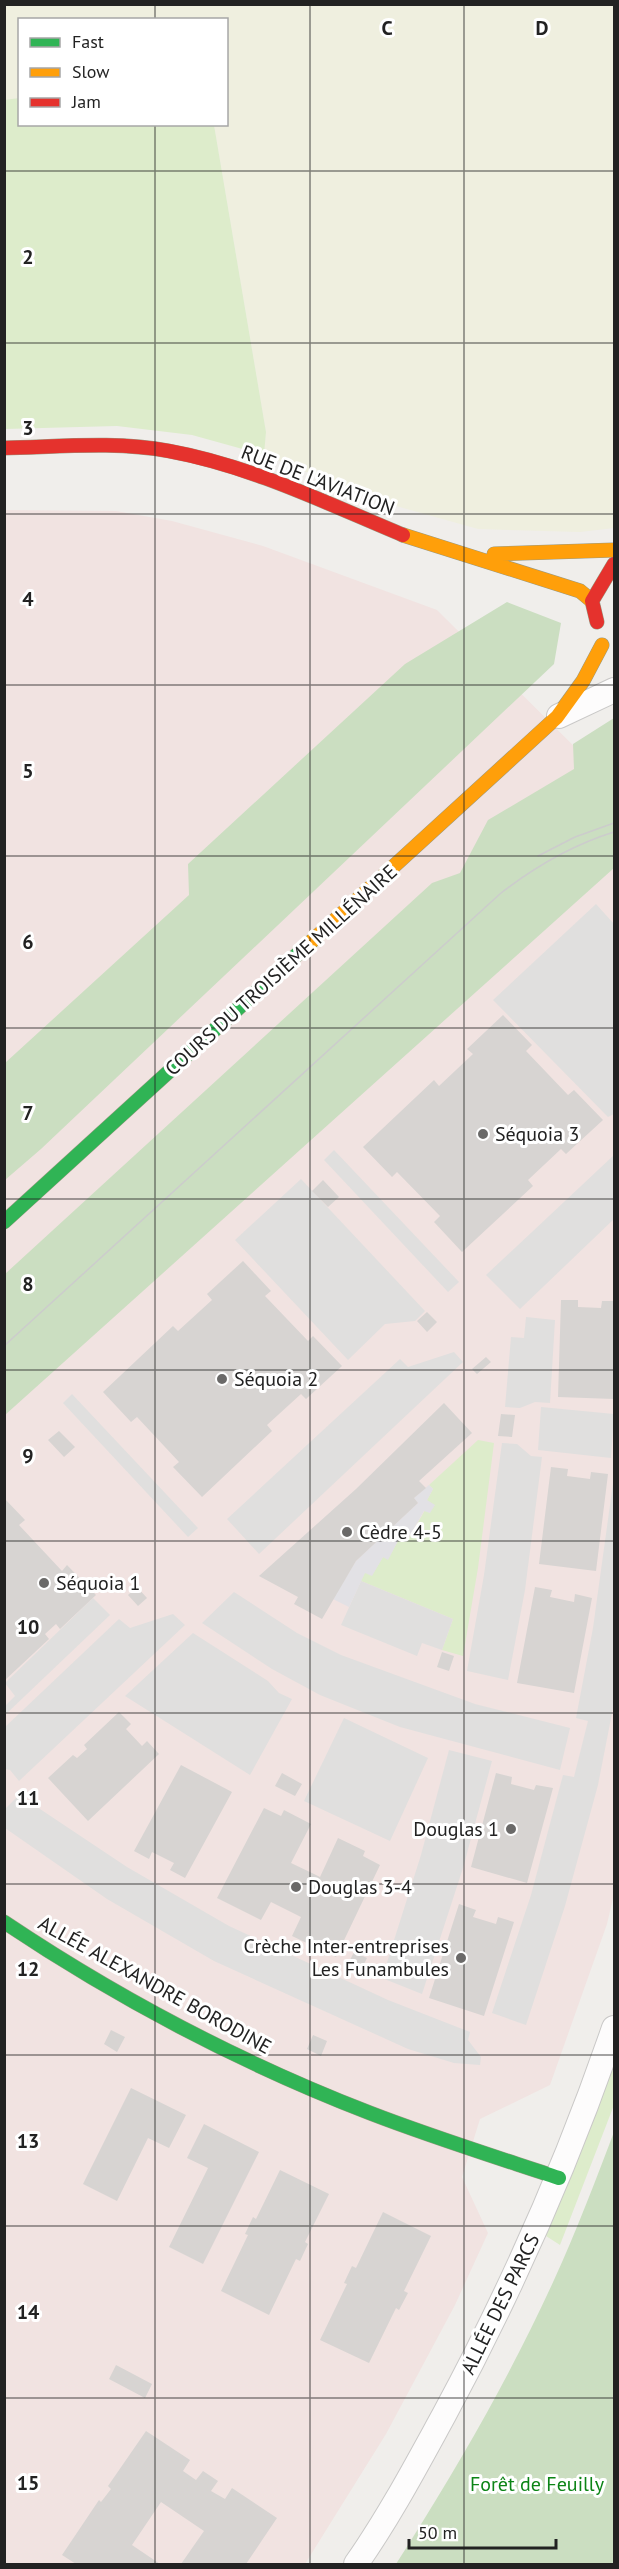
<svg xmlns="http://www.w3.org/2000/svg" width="619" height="2569" font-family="'PT Sans',sans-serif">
<rect width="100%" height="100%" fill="#f0eeeb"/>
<path fill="#f1e3e1" d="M5 510 116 511 172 521 263 546 437 610 614 786V1894L607 1924 550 2085 480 2119 462 2177 488 2233 455 2305 386 2434 305 2564H5Z"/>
<path fill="#efefdf" d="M4 5H614V528L580 532 478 529 382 502 264 455 266 432 214 125 226 124V20H20L19 98 5 100Z"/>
<path fill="#ddeccb" d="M19 98 20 124 214 125 266 432 264 455 192 435 117 426 5 429 4 100Z
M478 1440 494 1443 478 1568 463 1656 442 1650 453 1619 361 1581 365 1572 372 1575 383 1557 388 1559 400 1537 408 1540 425 1510 430 1513 427 1500 433 1489 429 1485Z
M614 2058V2105L560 2245 546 2236Z"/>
<path fill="#cbdec1" d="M507 602 561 623 554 664 41 1149 5 1180V1063L189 895 188 864 405 664Z
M614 718V868L5 1415V1274L432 883 460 873 488 820 574 769 573 744Z
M614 2132V2564H396C454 2473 509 2379 554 2280 576 2232 595 2182 614 2132Z"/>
<path fill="#e0dfde" d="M596 904 614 924V1114L608 1117 493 1000Z
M334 1150 459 1282 448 1292 324 1160Z
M614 1155V1219L520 1309 486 1275Z
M301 1179 425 1311 415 1321 385 1324 348 1360 235 1240Z
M526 1317 555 1320 550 1403 535 1402 520 1408 505 1407 511 1337 524 1338Z
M454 1352 463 1362 259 1554 227 1519 400 1359 408 1367Z
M72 1394 198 1528 188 1537 63 1403Z
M541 1407 614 1414 611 1458 538 1450Z
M502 1443 517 1444 531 1456 542 1457 525 1590 508 1680 467 1671 484 1575Z
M614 1476V1703L598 1785 565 1906 526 2025 492 2013 531 1895 563 1775 574 1777 588 1721 576 1718 593 1628Z
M361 1581 453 1619 442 1650 422 1643 417 1656 341 1625Z
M234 1592 297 1633 341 1655 475 1704 570 1728 560 1770 400 1727 320 1695 272 1669 202 1623Z
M93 1598 110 1615 5 1715V1706L15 1696 5 1683Z
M173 1614 185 1625 19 1781 10 1770 5 1769V1727L119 1619 130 1628Z
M193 1633 268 1681 279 1693 292 1699 250 1775 125 1696Z
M344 1718 428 1758 390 1841 304 1801Z
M449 1750 492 1761 463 1868 422 1994 382 1978 421 1855Z
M19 1795 127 1867 229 1926 388 2000 470 2032 468 2040 481 2057 480 2065 454 2063 408 2049 214 1961 107 1899 5 1828V1809Z"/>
<path fill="#e2e1e5" d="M429 1485 433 1489 427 1500 435 1505 430 1513 424 1511 407 1540 400 1537 388 1560 383 1557 372 1576 365 1573 349 1607 333 1599 356 1561 418 1503 414 1498Z"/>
<path fill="#d7d4d2" d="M503 1015 532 1045 526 1051 568 1095 574 1090 603 1120 566 1154 561 1149 528 1180 533 1186 462 1252 434 1222 440 1216 397 1172 392 1177 363 1147 434 1080 439 1086 473 1054 467 1049Z
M323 1180 339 1197 328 1207 312 1191Z
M243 1261 271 1291 265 1296 308 1341 313 1336 342 1366 306 1399 301 1394 267 1425 272 1431 202 1497 173 1467 179 1462 137 1417 131 1422 103 1392 173 1326 178 1331 212 1300 207 1294Z
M561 1300H578V1307L601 1308 602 1301H614V1399L558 1397Z
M427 1312 437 1322 427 1332 417 1321Z
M486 1357 491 1362 477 1374 472 1369Z
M444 1403 472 1433 419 1481 426 1488 414 1498 418 1503 356 1561 322 1619 294 1604 298 1597 259 1576 356 1489Z
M501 1414 515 1415 512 1437 498 1436Z
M59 1431 75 1447 64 1457 48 1440Z
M551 1467 568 1469 567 1476 590 1479 591 1472 608 1474 596 1571 539 1564Z
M4 1498 25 1520 19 1525 62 1571 67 1565 96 1595 60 1629 56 1624 45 1634 49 1639 4 1681Z
M137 1587 147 1598 138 1606 128 1595Z
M535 1587 552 1590 550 1597 574 1602 575 1594 592 1598 574 1693 517 1683Z
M442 1652 454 1656 449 1671 437 1667Z
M119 1712 131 1724 126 1729 142 1746 147 1741 159 1754 88 1821 48 1778 73 1755 77 1758 87 1749 84 1745Z
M181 1765 232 1792 185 1878 170 1870 174 1863 152 1852 149 1859 134 1851Z
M282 1773 302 1784 295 1796 275 1786Z
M496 1773 512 1777 511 1784 534 1790 536 1785 553 1788 527 1883 471 1867Z
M264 1808 281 1816 284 1810 311 1824 291 1863 314 1874 320 1877 338 1838 365 1851 363 1856 380 1865 336 1957 292 1936 301 1917 271 1902 261 1920 217 1898Z
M459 1904 476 1910 473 1917 496 1924 498 1917 514 1922 484 2016 429 1998Z
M354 1952 367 1958 361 1970 348 1964Z
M111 2030 125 2037 117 2052 104 2044Z
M313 2035 327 2041 321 2056 307 2049Z
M131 2088 186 2115 169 2148 148 2138 117 2201 83 2184Z
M204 2124 259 2152 203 2264 169 2247 208 2168 187 2158Z
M280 2170 329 2194 305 2242 308 2244 300 2261 296 2259 269 2315 221 2291 248 2235 245 2234 253 2217 256 2219Z
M383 2212 431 2236 404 2291 408 2293 399 2310 396 2308 369 2363 320 2340 347 2284 344 2283 352 2266 356 2268Z
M116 2365 152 2384 145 2398 109 2379Z
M146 2431 190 2460 183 2471 196 2480 203 2471 218 2481 211 2491 225 2499 232 2488 277 2518 246 2564H181L204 2531 161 2502 132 2545 160 2564H76L62 2555 99 2500 101 2502 111 2489 108 2486Z"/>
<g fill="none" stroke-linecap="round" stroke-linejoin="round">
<defs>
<path id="street" d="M559 716 614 690
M356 2564C389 2517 416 2466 444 2415 511 2291 568 2162 614 2028"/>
<path id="fast" d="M4 1222 312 941
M4 1922C119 1999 241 2063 370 2113 432 2137 496 2157 559 2178"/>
<path id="slow" d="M403 535 580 591 592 601
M494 554 614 550
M312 941 557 717 583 681 602 645"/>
<path id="jam" d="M4 448C58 447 115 441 169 451 251 466 326 503 403 535
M597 622 592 601 614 564"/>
</defs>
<use href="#street" stroke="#c9c8c7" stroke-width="26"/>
<use href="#fast" stroke="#999a82" stroke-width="15"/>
<use href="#slow" stroke="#999a82" stroke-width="15"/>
<use href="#jam" stroke="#999a82" stroke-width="15"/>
<use href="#street" stroke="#fdfcfc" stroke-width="24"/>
<use href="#fast" stroke="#30b455" stroke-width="14"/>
<use href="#slow" stroke="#ff9f0a" stroke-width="14"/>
<use href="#jam" stroke="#e5322d" stroke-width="14"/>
<path stroke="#ccc" stroke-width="1.5" d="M538 856 575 837 614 823
M4 1346 501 893C536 866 572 845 614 832"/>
</g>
<path fill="none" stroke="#222" stroke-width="1.5" stroke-opacity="0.55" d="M155 4V20M310 4V2564M464 4V2564M155 124V2564M4 171H614M4 343H614M4 514H614M4 685H614M4 856H614M4 1028H614M4 1199H614M4 1370H614M4 1541H614M4 1713H614M4 1884H614M4 2055H614M4 2226H614M4 2398H614"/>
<g fill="#6a6968" stroke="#fff" stroke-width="2">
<circle cx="483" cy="1134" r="6"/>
<circle cx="222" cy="1379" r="6"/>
<circle cx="347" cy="1532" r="6"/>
<circle cx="44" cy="1583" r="6"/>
<circle cx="511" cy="1829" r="6"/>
<circle cx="296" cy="1887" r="6"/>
<circle cx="461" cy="1958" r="6"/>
</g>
<g text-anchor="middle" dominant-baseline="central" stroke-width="6" stroke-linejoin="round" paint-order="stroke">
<g font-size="20" fill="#222" stroke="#fff">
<text transform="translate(318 480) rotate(21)">RUE DE L'AVIATION</text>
<text transform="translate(281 970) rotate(-42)">COURS DU TROISIÈME MILLÉNAIRE</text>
<text transform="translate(155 1985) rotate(29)">ALLÉE ALEXANDRE BORODINE</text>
<text transform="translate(500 2304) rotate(-64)">ALLÉE DES PARCS</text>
</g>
<g font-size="20" fill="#222" stroke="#fff" text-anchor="start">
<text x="495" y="1134">Séquoia 3</text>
<text x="234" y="1379">Séquoia 2</text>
<text x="359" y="1532">Cèdre 4-5</text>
<text x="56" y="1583">Séquoia 1</text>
<text x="499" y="1829" text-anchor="end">Douglas 1</text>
<text x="308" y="1887">Douglas 3-4</text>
<text x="449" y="1946" text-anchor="end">Crèche Inter-entreprises<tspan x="449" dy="23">Les Funambules</tspan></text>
</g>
<g font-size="20" fill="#0c8416" stroke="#fff">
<text x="537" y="2484">Forêt de Feuilly</text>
</g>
</g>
<g font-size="20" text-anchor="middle" font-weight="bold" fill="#222" stroke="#fff" stroke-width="6" stroke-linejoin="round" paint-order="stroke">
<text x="387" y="35">C</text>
<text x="542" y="35">D</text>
<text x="28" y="264">2</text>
<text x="28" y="435">3</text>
<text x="28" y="606">4</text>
<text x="28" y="778">5</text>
<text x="28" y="949">6</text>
<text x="28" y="1120">7</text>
<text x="28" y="1291">8</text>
<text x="28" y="1463">9</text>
<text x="28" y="1634">10</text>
<text x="28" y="1805">11</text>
<text x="28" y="1976">12</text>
<text x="28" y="2148">13</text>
<text x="28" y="2319">14</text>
<text x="28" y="2490">15</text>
</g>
<rect width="619" height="2569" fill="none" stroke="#222222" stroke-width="12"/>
<rect x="18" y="18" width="210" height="108" fill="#ffffff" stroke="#a7a7a7" stroke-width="1.5"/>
<rect x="30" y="38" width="30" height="9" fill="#30b455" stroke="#a7a7a7" stroke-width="1.5"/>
<text x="72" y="48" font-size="18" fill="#222222">Fast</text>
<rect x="30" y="68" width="30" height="9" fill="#ff9f0a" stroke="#a7a7a7" stroke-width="1.5"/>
<text x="72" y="78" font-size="18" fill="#222222">Slow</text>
<rect x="30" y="98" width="30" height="9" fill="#e5322d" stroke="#a7a7a7" stroke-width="1.5"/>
<text x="72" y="108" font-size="18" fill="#222222">Jam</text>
<path d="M409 2539v9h147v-9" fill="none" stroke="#222222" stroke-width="3"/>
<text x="418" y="2539" font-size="18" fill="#222222" stroke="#ffffff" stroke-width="4.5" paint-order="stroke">50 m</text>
</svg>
